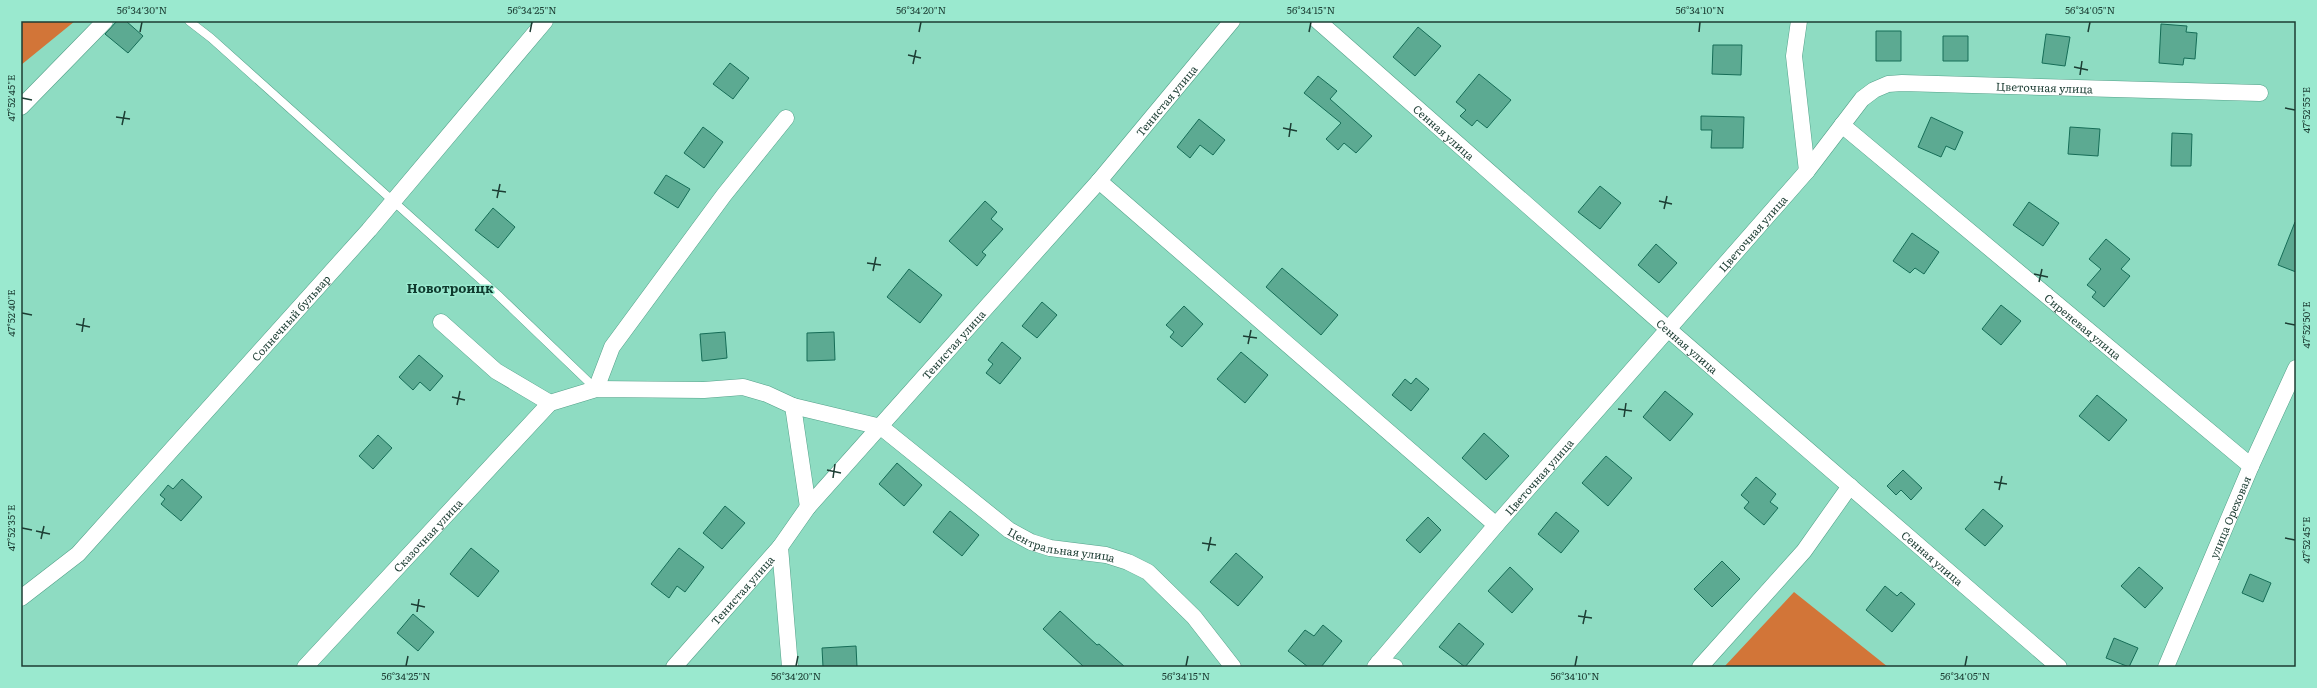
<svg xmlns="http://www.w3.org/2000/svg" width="2317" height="688" font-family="Literata,serif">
<rect width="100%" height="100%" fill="#8edcc2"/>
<path fill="#d27538" d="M21 21H75L21 65Z
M1794 592 1888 667H1724Z"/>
<path fill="#5caa92" stroke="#166d57" d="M117 21H126L143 36 128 53 105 34Z
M2161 24 2187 26 2186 32 2197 33 2195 59 2184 58 2183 65 2159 63Z
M1418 27 1441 46 1415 76 1393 57Z
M1876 31H1901V61H1876Z
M2046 34 2070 37 2065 66 2042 63Z
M1943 36H1968V61H1943Z
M1713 45H1742L1741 75 1712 74Z
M730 63 749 78 733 99 713 84Z
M1479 74 1511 100 1487 128 1477 120 1472 126 1460 116 1466 110 1456 102Z
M1318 76 1337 91 1330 99 1372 136 1356 153 1344 143 1338 150 1326 139 1341 123 1304 93Z
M1701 116 1744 117 1743 148H1711L1712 130H1701Z
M1931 117 1963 132 1955 150 1946 146 1941 157 1918 147Z
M1199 119 1225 140 1213 155 1200 145 1190 158 1177 147Z
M703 127 723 142 704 168 684 153Z
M2070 127 2100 129 2098 156 2068 154Z
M2172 133 2192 134 2191 166H2171Z
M666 175 690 189 678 208 654 193Z
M1600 186 1621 203 1600 229 1578 212Z
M985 201 997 212 991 219 1003 229 982 252 986 255 977 266 949 241Z
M2029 202 2059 223 2043 246 2013 225Z
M493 208 515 227 498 248 475 230Z
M2295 222 2296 223V272L2278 265Z
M1912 233 1939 252 1924 274 1915 268 1910 273 1893 261Z
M2106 239 2130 259 2121 269 2130 276 2104 307 2092 297 2096 292 2087 285 2101 269 2089 259Z
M1656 244 1677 263 1659 283 1638 265Z
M1282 268 1338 315 1321 335 1266 287Z
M909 269 942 295 920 323 887 297Z
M1042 302 1057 315 1037 338 1022 326Z
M2001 305 2021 321 2001 345 1982 329Z
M1184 306 1203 324 1182 347 1170 337 1174 332 1166 325Z
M725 332 727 358 702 361 700 334Z
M834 332 835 360 807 361V333Z
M1002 342 1021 358 1000 384 986 373 993 364 988 360Z
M1241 352 1268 375 1245 403 1217 379Z
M419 355 443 376 430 391 420 382 413 390 399 377Z
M1416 378 1429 389 1411 411 1392 395 1405 379 1411 384Z
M1665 391 1693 414 1670 441 1643 417Z
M2097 395 2127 420 2109 441 2079 416Z
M1484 433 1509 456 1486 480 1462 458Z
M378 435 392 448 373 469 359 456Z
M1606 456 1632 478 1608 506 1582 483Z
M897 463 922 485 904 506 879 484Z
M1903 470 1922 488 1911 500 1901 490 1896 495 1887 486Z
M1756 477 1776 494 1770 502 1778 508 1764 525 1744 508 1749 502 1741 495Z
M182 479 202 497 181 521 161 504 165 499 160 495 168 485 173 489Z
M725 506 745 523 722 549 703 533Z
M1983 509 2003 526 1985 546 1965 529Z
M950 511 979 535 962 556 933 532Z
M1556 512 1579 531 1561 553 1538 534Z
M1428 517 1441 530 1420 553 1406 540Z
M471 548 499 571 478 597 450 574Z
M679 548 704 567 685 592 677 586 669 598 651 584Z
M1236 553 1263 577 1238 606 1210 582Z
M1722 561 1740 579 1712 607 1694 589Z
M1510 567 1533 589 1512 613 1488 591Z
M2139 567 2163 588 2145 608 2121 586Z
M2250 574 2271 583 2263 602 2242 593Z
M1885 586 1897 596 1901 592 1915 604 1892 632 1866 610Z
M1060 611 1097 645 1099 644 1125 667H1084L1043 629Z
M413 614 434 632 418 651 397 633Z
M1459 623 1484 644 1465 667 1439 647Z
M1323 625 1342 641 1321 667H1308L1288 651 1305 630 1314 636Z
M2114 638 2138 648 2129 667 2106 658Z
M856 646 857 667H823L822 648Z"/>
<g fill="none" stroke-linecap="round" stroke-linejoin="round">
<defs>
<path id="service" d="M189 21 211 38 498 295 596 389"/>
<g id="minor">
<path id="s1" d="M1318 21 1668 329 2059 667"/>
<path d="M1799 21 1794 56 1807 171"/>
<path d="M21 107 105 21"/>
<path id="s2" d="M1842 125 2251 466"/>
<path d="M1099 181 1496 525"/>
<path d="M441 322 496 371 550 403 596 389 704 390 743 387 767 394 793 406 808 507"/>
<path d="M596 389 612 347 724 195 786 118"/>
<path id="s3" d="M793 406 881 427 1009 530 1031 542 1050 548 1106 555 1128 562 1148 572 1194 617 1233 667"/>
<path d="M780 547 790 667"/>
<path id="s4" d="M21 598 78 554 369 230 545 21"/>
<path d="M1378 663 1395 667"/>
<path id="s5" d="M305 667 550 403"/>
<path id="s6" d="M674 667 780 547 808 507 1099 181 1232 21"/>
<path id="s7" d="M1375 667 1496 525 1807 171 1862 99 1874 90 1888 84 1902 83 2260 93"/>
<path d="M1700 667 1804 551 1850 486"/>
<path id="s8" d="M2166 667 2251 466 2296 368"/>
</g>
</defs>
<use href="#service" stroke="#53a189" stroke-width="9"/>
<use href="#minor" stroke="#53a189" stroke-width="17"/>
<use href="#service" stroke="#fff" stroke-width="8"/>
<use href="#minor" stroke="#fff" stroke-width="16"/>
</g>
<path fill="none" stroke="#1c3d33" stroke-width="1.5" d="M140 32 142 22M530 32 532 22M919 32 921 22M1309 32 1311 22M1699 32 1700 22M2088 32 2090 22M908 55 921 58M913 64 916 50M2074 67 2088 70M2080 75 2082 61M22 98 32 100M2285 108 2295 110M116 117 130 119M122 125 125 111M1283 128 1297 131M1289 137 1291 123M492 190 506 192M497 198 500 184M1659 201 1672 204M1664 209 1667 196M867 263 881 265M873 271 876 257M2034 274 2048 277M2039 282 2042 269M22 313 32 315M2285 323 2295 325M76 324 90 327M82 332 84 318M1243 336 1257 338M1248 344 1251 330M452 397 465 400M457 405 460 391M1618 409 1632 411M1624 417 1626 403M827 470 841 473M833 478 835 464M1994 482 2007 484M1999 490 2002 476M22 528 32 530M36 531 50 534M2285 538 2295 540M41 539 44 526M1202 543 1216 545M1208 551 1211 537M411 604 425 607M417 612 419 599M1578 616 1592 618M1583 624 1586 610M406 666 408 656M796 666 798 656M1186 666 1188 656M1575 666 1577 656M1965 666 1967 656"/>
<g text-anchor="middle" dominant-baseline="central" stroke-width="3" stroke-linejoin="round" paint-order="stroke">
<g font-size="11" fill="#1c3d33" stroke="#9ae9cf">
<text stroke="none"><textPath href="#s7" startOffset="935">Цветочная улица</textPath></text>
<text stroke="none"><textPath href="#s6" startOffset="751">Тенистая улица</textPath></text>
<text stroke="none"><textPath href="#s1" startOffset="168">Сенная улица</textPath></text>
<text stroke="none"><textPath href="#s7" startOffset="575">Цветочная улица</textPath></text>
<text stroke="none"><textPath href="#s4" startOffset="390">Солнечный бульвар</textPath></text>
<text stroke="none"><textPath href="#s2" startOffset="314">Сиреневая улица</textPath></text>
<text stroke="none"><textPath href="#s6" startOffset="427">Тенистая улица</textPath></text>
<text stroke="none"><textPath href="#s1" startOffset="492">Сенная улица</textPath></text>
<text stroke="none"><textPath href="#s7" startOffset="251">Цветочная улица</textPath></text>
<text stroke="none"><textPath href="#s8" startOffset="163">улица Ореховая</textPath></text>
<text stroke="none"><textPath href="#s5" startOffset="180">Сказочная улица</textPath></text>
<text stroke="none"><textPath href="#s3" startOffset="310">Центральная улица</textPath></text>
<text stroke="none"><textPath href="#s1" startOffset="816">Сенная улица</textPath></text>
<text stroke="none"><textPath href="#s6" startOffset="103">Тенистая улица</textPath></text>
</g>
<g font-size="13" font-weight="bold" fill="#0e392d" stroke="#9ae9cf">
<text x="450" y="287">Новотроицк</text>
</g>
</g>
<rect width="2317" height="688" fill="none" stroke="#9ae9cf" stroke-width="44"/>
<rect x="22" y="22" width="2273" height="644" fill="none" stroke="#1c3d33" stroke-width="1.5"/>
<g font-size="10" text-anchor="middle" fill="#1c3d33">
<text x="142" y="14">56°34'30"N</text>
<text x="532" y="14">56°34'25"N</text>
<text x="921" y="14">56°34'20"N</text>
<text x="1311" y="14">56°34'15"N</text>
<text x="1700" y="14">56°34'10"N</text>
<text x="2090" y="14">56°34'05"N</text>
<text transform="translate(11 98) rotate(-90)" y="4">47°52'45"E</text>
<text transform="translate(2306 110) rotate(-90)" y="4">47°52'55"E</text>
<text transform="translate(11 313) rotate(-90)" y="4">47°52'40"E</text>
<text transform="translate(2306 325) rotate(-90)" y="4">47°52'50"E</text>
<text transform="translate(11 528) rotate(-90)" y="4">47°52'35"E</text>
<text transform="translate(2306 540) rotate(-90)" y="4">47°52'45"E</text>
<text x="406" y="680">56°34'25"N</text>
<text x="796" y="680">56°34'20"N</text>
<text x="1186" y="680">56°34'15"N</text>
<text x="1575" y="680">56°34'10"N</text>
<text x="1965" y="680">56°34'05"N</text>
</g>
</svg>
